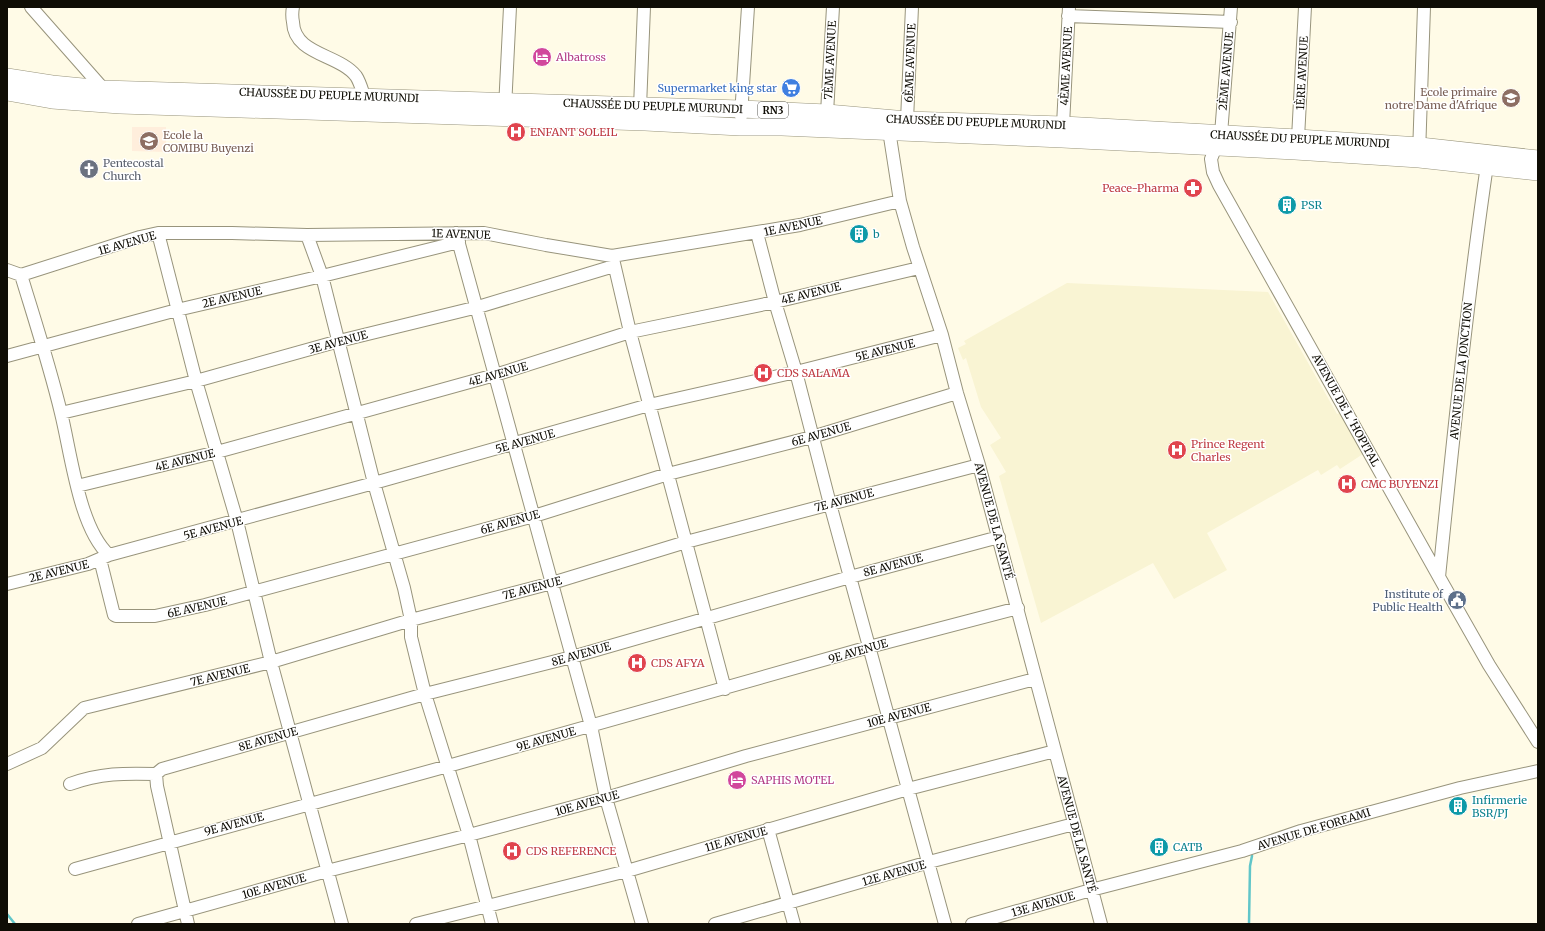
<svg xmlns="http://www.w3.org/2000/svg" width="1545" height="931" font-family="Merriweather,serif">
<rect width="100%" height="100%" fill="#fffbe7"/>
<path fill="#f9f4d3" d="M1067 283 1268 292 1337 414 1340 413 1363 454 1340 469 1337 465 1321 475 1318 470 1207 533 1227 570 1174 599 1153 563 1041 623 999 476 1006 472 990 445 1001 438 981 407 966 358 963 360 958 348 966 344 964 341Z"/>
<path fill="#ffeedc" d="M132 127H166V152L132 151Z"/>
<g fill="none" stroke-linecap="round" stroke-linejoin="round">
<path stroke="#61c6c9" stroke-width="2.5" d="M7 914 15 924
M1249 924 1250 866 1252 856"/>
<defs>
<path id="minor" d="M31 7 106 92
M293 7C292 12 292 17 293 22 294 55 339 54 356 76 360 82 362 90 364 96
M1231 7 1221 134 1211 159 1213 172 1219 185 1443 584 1489 665 1538 742
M1068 16 1231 22
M640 107 644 7
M505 108 510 7
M827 113 833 7
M741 116 748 7
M907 120 912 7
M888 124 900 201 913 247 942 335 957 393 979 465 1101 924
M1063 125 1069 7
M1298 138 1305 7
M1419 154 1424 7
M158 233 196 381 237 521 271 662 342 924
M456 233 591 726 606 798 642 924
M757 233 775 302 796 372 830 504 945 924
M307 235 322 276 374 483 404 588 411 620V637L425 694 469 835 492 924
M613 259 630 332 725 689
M7 270 21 275C35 321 50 367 61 413 71 453 79 528 109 555
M21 275 140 237 158 233H232L307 235 484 233 546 245 612 256 800 225 900 201
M7 356 177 310 322 276 459 242
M61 413 196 381 339 341 478 307 614 266
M77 486 217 452 495 375 630 332 775 302 919 268
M100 559 114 615 116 616H155L205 605 534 516 668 474 812 437 957 393
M1439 577C1453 440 1467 302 1487 165
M7 584 88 564 109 555 374 483 649 405 796 372 942 335
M7 764 42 748 84 708 271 662 411 620 552 583 686 542 979 465
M70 784C100 773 125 773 156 774
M768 829 794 924
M75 869 448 766 869 647 1018 608
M138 924 327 871 469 835 606 798 746 756 1035 679
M188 924 157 786 156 774 162 769 425 694 572 657 850 577 999 537
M416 924 627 871 908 789 1055 751
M715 924 929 862 1074 824
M972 924 1091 890 1242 851 1301 831 1460 788 1538 771"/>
<path id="highway" d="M7 77 52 84 103 89 741 109 827 113 907 120 1063 125 1298 138 1420 146 1538 159
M7 92 52 100 120 105 645 122 740 127H782L1062 139 1295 151 1419 159 1538 172"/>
</defs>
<use href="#minor" stroke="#98947c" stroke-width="14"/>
<use href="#highway" stroke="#98947c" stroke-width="18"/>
<use href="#minor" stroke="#fff" stroke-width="12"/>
<use href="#highway" stroke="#fff" stroke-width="17"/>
</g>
<defs>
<symbol id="hotel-disc" viewBox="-11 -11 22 22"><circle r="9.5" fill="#d1479c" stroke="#fff"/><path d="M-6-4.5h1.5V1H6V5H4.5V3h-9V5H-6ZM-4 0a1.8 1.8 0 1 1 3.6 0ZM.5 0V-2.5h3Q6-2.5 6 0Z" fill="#fff"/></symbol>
<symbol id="supermarket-disc" viewBox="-11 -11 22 22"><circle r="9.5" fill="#3f7fe0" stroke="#fff"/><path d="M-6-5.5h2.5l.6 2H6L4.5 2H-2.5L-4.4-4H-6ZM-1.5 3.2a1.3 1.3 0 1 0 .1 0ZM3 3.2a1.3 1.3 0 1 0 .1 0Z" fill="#fff"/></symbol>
<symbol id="school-disc" viewBox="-11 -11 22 22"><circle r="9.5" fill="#8d6e63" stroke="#fff"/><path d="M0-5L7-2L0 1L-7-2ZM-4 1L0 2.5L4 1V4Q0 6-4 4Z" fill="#fff"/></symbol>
<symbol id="hospital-disc" viewBox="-11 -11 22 22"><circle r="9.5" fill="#e0444e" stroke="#fff"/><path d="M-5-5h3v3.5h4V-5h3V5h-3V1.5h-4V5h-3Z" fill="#fff"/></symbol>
<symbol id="church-disc" viewBox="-11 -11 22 22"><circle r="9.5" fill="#6b7280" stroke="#fff"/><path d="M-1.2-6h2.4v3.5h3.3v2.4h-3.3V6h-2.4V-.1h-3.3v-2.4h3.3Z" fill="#fff"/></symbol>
<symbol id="pharmacy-disc" viewBox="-11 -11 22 22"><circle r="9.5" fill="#e0444e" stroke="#fff"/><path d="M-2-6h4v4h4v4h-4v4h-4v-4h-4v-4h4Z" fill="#fff"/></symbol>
<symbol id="building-disc" viewBox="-11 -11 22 22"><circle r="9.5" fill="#0f9aa8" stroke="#fff"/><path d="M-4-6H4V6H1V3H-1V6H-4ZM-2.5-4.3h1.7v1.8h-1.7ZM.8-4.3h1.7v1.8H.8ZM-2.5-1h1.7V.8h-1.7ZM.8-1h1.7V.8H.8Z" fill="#fff"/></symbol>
<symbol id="civic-disc" viewBox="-11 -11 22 22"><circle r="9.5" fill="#5c6f8a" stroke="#fff"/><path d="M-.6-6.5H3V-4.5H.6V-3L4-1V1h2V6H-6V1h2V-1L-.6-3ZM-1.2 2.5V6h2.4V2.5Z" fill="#fff"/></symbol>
</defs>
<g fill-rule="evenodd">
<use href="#hotel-disc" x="531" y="46" width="22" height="22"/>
<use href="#supermarket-disc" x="780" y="77" width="22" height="22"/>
<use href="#school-disc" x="1500" y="87" width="22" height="22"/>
<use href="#hospital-disc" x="505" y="121" width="22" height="22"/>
<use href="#school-disc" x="138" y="130" width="22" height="22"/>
<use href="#church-disc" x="78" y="158" width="22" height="22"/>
<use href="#pharmacy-disc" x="1182" y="177" width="22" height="22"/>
<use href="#building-disc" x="1276" y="194" width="22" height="22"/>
<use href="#building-disc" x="848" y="223" width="22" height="22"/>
<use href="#hospital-disc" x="752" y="362" width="22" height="22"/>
<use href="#hospital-disc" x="1166" y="439" width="22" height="22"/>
<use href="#hospital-disc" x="1336" y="473" width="22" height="22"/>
<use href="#civic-disc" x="1446" y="589" width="22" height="22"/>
<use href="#hospital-disc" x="626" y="652" width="22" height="22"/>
<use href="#hotel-disc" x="726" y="769" width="22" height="22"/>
<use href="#building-disc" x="1447" y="795" width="22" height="22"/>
<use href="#building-disc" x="1148" y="836" width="22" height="22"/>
<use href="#hospital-disc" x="501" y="840" width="22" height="22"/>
</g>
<g text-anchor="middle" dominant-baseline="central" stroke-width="3" stroke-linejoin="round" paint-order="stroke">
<rect fill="#fff" stroke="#575650" stroke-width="1" x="758" y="102" width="30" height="16" rx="3"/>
<g font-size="10" font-weight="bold" fill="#0f0d05">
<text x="773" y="110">RN3</text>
</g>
<g font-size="11" fill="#b23c85" stroke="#fff" text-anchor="start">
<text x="556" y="57">Albatross</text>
<text x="751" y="780">SAPHIS MOTEL</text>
</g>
<g font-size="11" fill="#0f0d05" stroke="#fff">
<text transform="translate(830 60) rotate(-87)">7ÈME AVENUE</text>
<text transform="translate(910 63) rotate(-88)">6ÈME AVENUE</text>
<text transform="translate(1066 66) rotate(-87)">4ÈME AVENUE</text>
<text transform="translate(1226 71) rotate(-85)">2ÈME AVENUE</text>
<text transform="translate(1302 73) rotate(-87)">1ÈRE AVENUE</text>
<text transform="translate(329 95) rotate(2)">CHAUSSÉE DU PEUPLE MURUNDI</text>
<text transform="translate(653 106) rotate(2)">CHAUSSÉE DU PEUPLE MURUNDI</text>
<text transform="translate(976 122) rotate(2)">CHAUSSÉE DU PEUPLE MURUNDI</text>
<text transform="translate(1300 139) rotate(3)">CHAUSSÉE DU PEUPLE MURUNDI</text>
<text transform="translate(793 226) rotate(-12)">1E AVENUE</text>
<text transform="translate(461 234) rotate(2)">1E AVENUE</text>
<text transform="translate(127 243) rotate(-16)">1E AVENUE</text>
<text transform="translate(811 293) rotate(-14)">4E AVENUE</text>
<text transform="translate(232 297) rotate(-13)">2E AVENUE</text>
<text transform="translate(338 342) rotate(-15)">3E AVENUE</text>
<text transform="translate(885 350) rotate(-14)">5E AVENUE</text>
<text transform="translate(1461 371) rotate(-84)">AVENUE DE LA JONCTION</text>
<text transform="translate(498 374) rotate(-16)">4E AVENUE</text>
<text transform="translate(1346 410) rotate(61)">AVENUE DE L 'HOPITAL</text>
<text transform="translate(821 434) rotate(-16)">6E AVENUE</text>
<text transform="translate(525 441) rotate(-16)">5E AVENUE</text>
<text transform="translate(185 460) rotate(-14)">4E AVENUE</text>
<text transform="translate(844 500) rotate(-15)">7E AVENUE</text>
<text transform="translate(994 521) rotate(75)">AVENUE DE LA SANTÉ</text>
<text transform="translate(510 522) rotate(-16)">6E AVENUE</text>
<text transform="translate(213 528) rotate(-15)">5E AVENUE</text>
<text transform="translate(893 565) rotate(-15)">8E AVENUE</text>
<text transform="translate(59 571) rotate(-14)">2E AVENUE</text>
<text transform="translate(532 588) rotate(-15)">7E AVENUE</text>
<text transform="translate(197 607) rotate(-13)">6E AVENUE</text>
<text transform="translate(858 651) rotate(-16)">9E AVENUE</text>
<text transform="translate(581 654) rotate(-16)">8E AVENUE</text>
<text transform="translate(220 675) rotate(-14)">7E AVENUE</text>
<text transform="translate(899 715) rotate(-15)">10E AVENUE</text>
<text transform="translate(268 739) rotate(-16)">8E AVENUE</text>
<text transform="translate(546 739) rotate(-16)">9E AVENUE</text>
<text transform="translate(587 803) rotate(-16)">10E AVENUE</text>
<text transform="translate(234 824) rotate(-15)">9E AVENUE</text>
<text transform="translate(1314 829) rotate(-17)">AVENUE DE FOREAMI</text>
<text transform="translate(1077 834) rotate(75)">AVENUE DE LA SANTÉ</text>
<text transform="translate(736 839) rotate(-16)">11E AVENUE</text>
<text transform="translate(894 873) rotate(-16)">12E AVENUE</text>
<text transform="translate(274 886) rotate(-16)">10E AVENUE</text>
<text transform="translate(1043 904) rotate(-16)">13E AVENUE</text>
</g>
<g font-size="11" fill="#366cbe" stroke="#fff" text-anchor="end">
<text x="777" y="88">Supermarket king star</text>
</g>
<g font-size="11" fill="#785e54" stroke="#fff" text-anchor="end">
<text x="1497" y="92">Ecole primaire<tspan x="1497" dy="13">notre Dame d'Afrique</tspan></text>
<text x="163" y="135" text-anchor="start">Ecole la<tspan x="163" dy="13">COMIBU Buyenzi</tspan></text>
</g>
<g font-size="11" fill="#be3a42" stroke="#fff" text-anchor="start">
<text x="530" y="132">ENFANT SOLEIL</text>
<text x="1179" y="188" text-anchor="end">Peace-Pharma</text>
<text x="777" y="373">CDS SALAMA</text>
<text x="1191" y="444">Prince Regent<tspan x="1191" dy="13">Charles</tspan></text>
<text x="1361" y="484">CMC BUYENZI</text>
<text x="651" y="663">CDS AFYA</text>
<text x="526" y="851">CDS REFERENCE</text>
</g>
<g font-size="11" fill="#5b616d" stroke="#fff" text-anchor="start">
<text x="103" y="163">Pentecostal<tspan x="103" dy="13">Church</tspan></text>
</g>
<g font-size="11" fill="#0d838f" stroke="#fff" text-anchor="start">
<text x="1301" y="205">PSR</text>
<text x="873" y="234">b</text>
<text x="1472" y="800">Infirmerie<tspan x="1472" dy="13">BSR/PJ</tspan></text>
<text x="1173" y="847">CATB</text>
</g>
<g font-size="11" fill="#4e5e75" stroke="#fff" text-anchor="end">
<text x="1443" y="594">Institute of<tspan x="1443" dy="13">Public Health</tspan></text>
</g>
</g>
<rect width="1545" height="931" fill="none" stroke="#0f0d05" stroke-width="16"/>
</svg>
